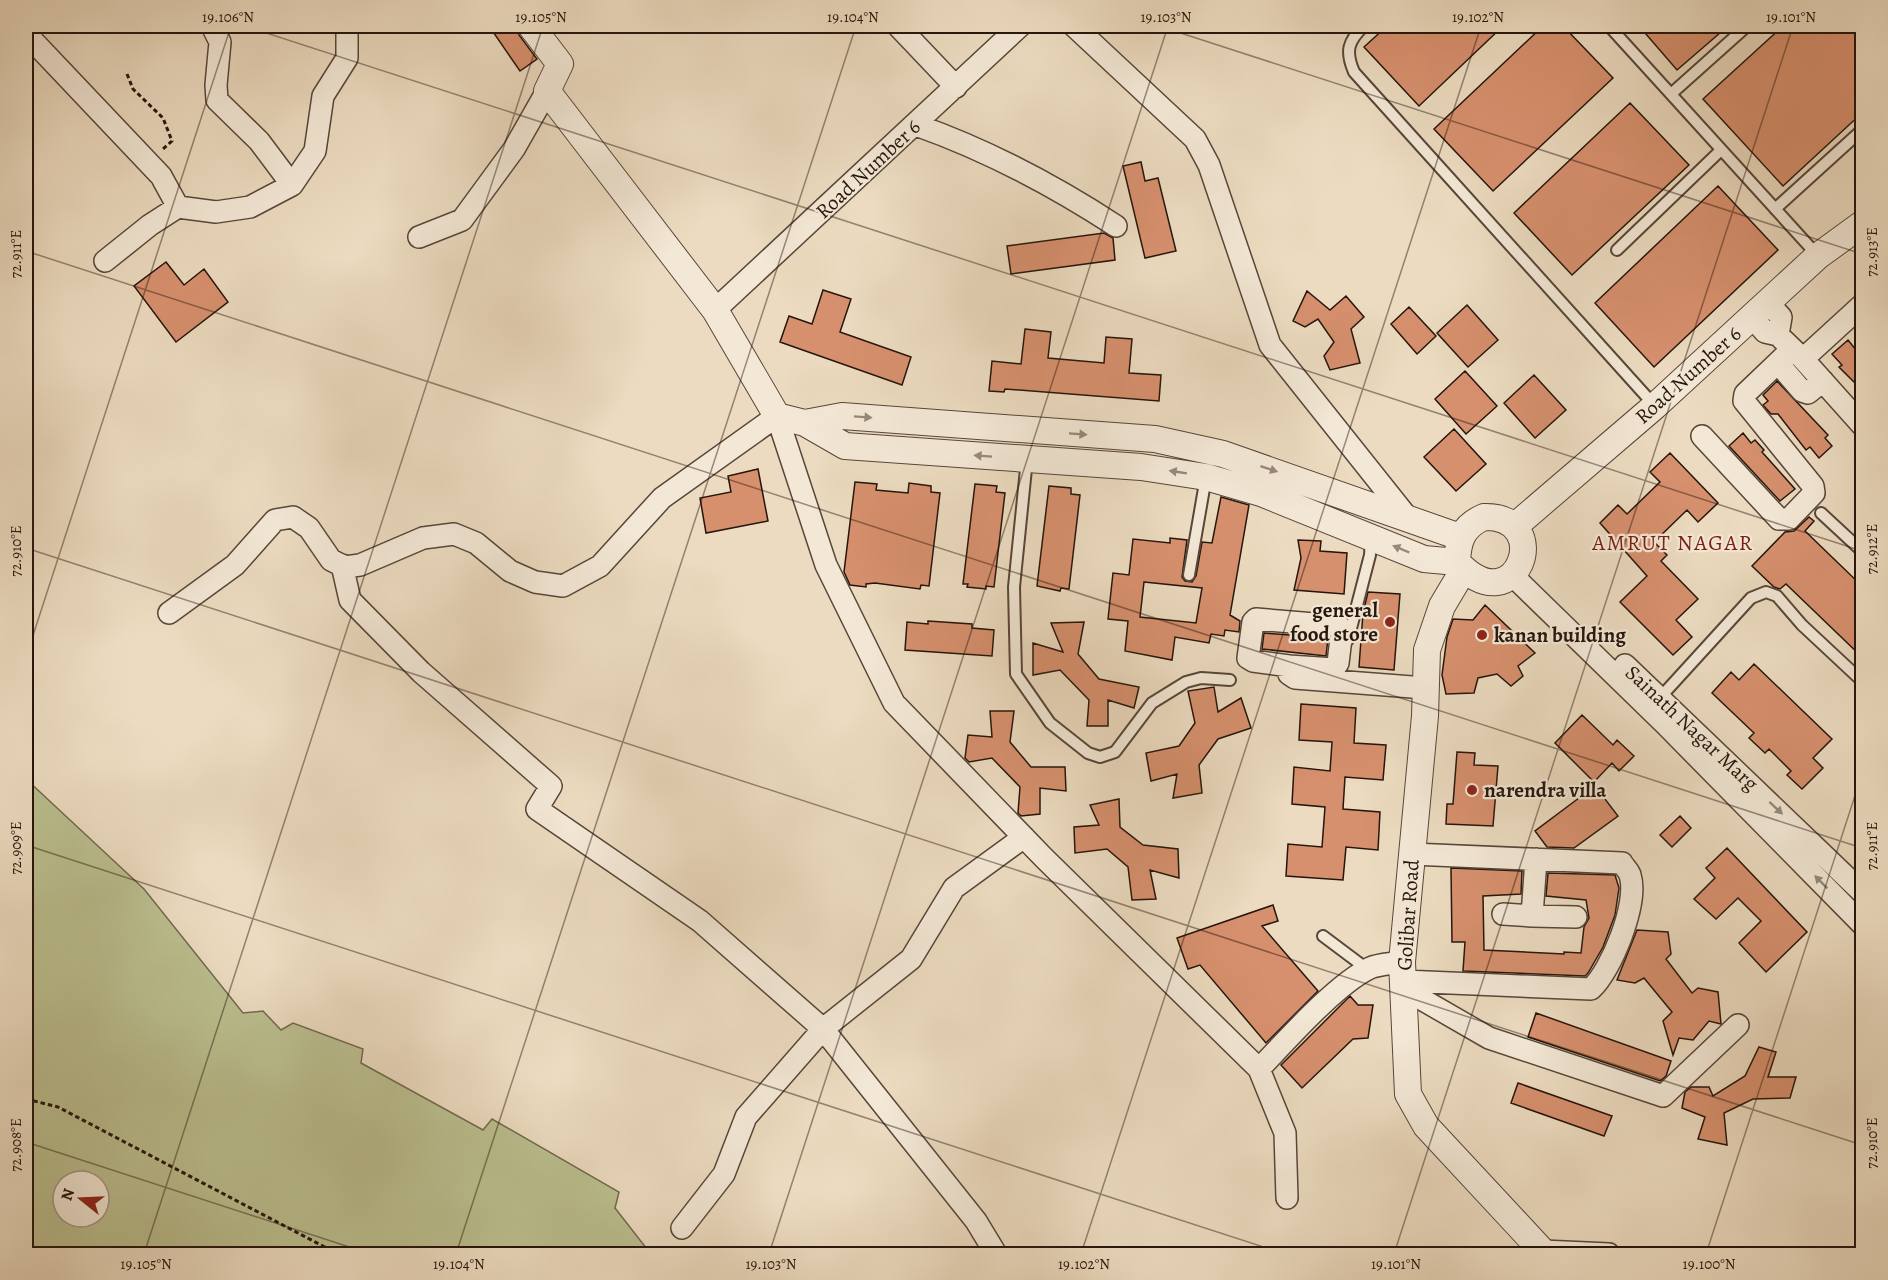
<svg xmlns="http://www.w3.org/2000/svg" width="1888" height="1280" font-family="Alegreya,serif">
<rect width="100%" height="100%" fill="#ecdbc0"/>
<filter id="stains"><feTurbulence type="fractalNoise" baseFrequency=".00333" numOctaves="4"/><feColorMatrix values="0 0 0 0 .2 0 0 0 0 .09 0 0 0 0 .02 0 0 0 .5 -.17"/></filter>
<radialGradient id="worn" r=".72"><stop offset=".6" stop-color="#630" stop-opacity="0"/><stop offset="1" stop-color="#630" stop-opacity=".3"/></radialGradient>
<path fill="#bbbf90" stroke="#706a4e" stroke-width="1.5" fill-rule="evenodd" d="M26 779 144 889 243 1013 263 1011 281 1030 293 1023 363 1049 361 1063 483 1130 492 1119 619 1192 615 1208 647 1249 644 1254H26ZM63 1181H99V1217H63Z"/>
<path fill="#d7906e" stroke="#25150c" stroke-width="1.5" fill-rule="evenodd" d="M489 26H516L519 35 537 59 520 71Z
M1387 26H1503L1419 106 1364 47Z
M1543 26H1563L1613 78 1493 191 1434 129Z
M1639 26H1728L1677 70Z
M1783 26H1863V112L1783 186 1703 99Z
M1630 103 1689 165 1572 275 1514 213Z
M1141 162 1145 181 1158 178 1176 251 1145 258 1123 166Z
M1718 186 1778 250 1654 367 1595 303Z
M1104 233 1113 238 1115 260 1011 274 1007 246Z
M166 262 184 285 204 269 228 302 176 342 134 286Z
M823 290 851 299 840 332 911 357 902 385 780 342 789 316 812 324Z
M1307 291 1330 310 1346 296 1364 317 1351 329 1360 363 1330 370 1324 356 1334 342 1318 319 1305 327 1293 321Z
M1467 305 1498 340 1468 367 1437 333Z
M1409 307 1436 336 1417 354 1391 324Z
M1025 329 1051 332 1048 358 1104 363 1106 337 1132 339 1129 373 1161 375 1159 401 1005 389 1004 392 989 391 992 361 1021 364Z
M1848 340 1856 350 1863 344V391L1839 367 1842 365 1832 354Z
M1465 371 1497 406 1466 434 1435 399Z
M1534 375 1566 410 1535 438 1504 403Z
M1777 381 1828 435 1825 438 1832 446 1819 458 1810 447 1806 450 1778 414H1771L1763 405 1768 401 1763 395Z
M1454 429 1486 464 1456 491 1424 457Z
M1743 433 1751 443 1755 440 1764 450 1762 452 1795 489 1780 501 1729 446Z
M1670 453 1718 503 1698 522 1687 510 1654 542 1667 555 1661 561 1698 599 1676 620 1692 637 1673 655 1620 602 1647 576 1600 523 1618 505 1627 514 1660 482 1650 472Z
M758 469 768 521 706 533 700 498 731 492 728 476Z
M855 482 877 484 876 490 908 493 909 483 931 486V492L940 493 929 586 921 585 920 589 875 583 866 584V587L850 585 844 572Z
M975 484 997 486 996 492 1005 493 994 587 986 586V589L967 587 968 584H963Z
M1049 486 1071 488V494L1080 495 1069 589 1061 588 1060 591 1037 586Z
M1221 497 1249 505 1230 615 1240 621 1239 632 1225 630 1224 636 1211 634 1209 643 1175 637 1172 660 1125 651 1128 621 1108 619 1113 573 1129 575 1133 539 1170 543V538L1187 540 1182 577 1185 581 1192 582 1196 576 1202 542 1212 543ZM1144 582 1202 588 1196 623 1140 617Z
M1809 517 1814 521 1805 531 1863 587V658L1786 584 1780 589 1774 587 1752 566 1785 532 1794 531Z
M1298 540 1321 541 1320 551 1347 553 1344 594 1294 590 1301 558Z
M1368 592 1400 594 1394 670 1359 667 1363 613Z
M1485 605 1535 653 1518 666 1523 676 1511 686 1497 674 1478 678 1474 693 1446 694 1442 675 1447 637 1453 619 1473 620Z
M928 621 972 624V628L994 630 992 656 905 650 907 622 928 624Z
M1084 622 1078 654 1099 679 1139 687 1134 708 1108 700V726H1087L1089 700 1060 670 1033 675V643L1063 652 1051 623Z
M1264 633 1328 638 1326 656 1262 649Z
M1754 664 1832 739 1813 758 1823 768 1802 789 1787 775 1791 771 1769 749 1765 753 1749 738 1754 733 1712 693 1731 672 1739 680Z
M1214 687 1218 712 1241 698 1251 728 1218 739 1199 765 1202 793 1173 798 1177 774 1151 781 1146 753 1179 746 1195 723 1188 691Z
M1301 704 1356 708 1354 743 1386 745 1383 780 1345 777 1343 809 1380 812 1378 850 1346 847 1343 880 1286 876 1288 844 1322 847 1325 807 1292 804 1294 767 1330 771 1332 742 1299 740Z
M990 711H1014L1010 742 1031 767H1065L1066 791 1040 788V814L1021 816 1018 813 1020 787 992 758 969 762 965 758 968 735 992 737Z
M1582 715 1613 745 1617 740 1634 756 1619 771 1612 763 1594 782 1555 743Z
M1457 752 1475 753 1474 765 1498 766 1493 826 1446 824 1447 804H1453Z
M1595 786 1618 816 1574 848 1547 847 1535 831Z
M1119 799 1120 827 1143 845 1178 849 1179 878 1150 870 1156 899 1132 900 1128 867 1107 849 1075 853 1074 827 1099 825 1090 805Z
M1680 816 1691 828 1672 847 1660 835Z
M1727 848 1807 932 1766 972 1739 943 1761 921 1738 898 1716 919 1694 899 1715 878 1706 868Z
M1451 868 1522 871 1521 894 1483 896 1484 950 1564 954V952L1581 953 1584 927 1589 918 1586 900 1546 896 1548 873 1615 875 1619 888 1615 915 1603 947 1588 973 1585 976 1463 971 1465 942H1452Z
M1273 905 1278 921 1262 926 1318 991 1266 1043 1200 965 1188 969 1177 938Z
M1637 930 1668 932 1671 954 1666 959 1692 993 1698 988 1718 992 1721 1024 1709 1021 1693 1040 1679 1038 1673 1055 1663 1021 1672 1012 1644 978 1635 983 1617 980Z
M1350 996 1358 1005H1373L1368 1038 1353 1039 1302 1088 1281 1065Z
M1536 1013 1671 1061 1666 1076 1660 1081 1528 1037Z
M1759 1047 1776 1052 1768 1077H1796L1790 1098 1753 1099 1724 1113 1727 1145 1698 1139 1705 1117 1682 1108 1685 1092 1691 1087H1709L1713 1096 1745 1076Z
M1518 1083 1612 1116 1604 1136 1511 1103Z"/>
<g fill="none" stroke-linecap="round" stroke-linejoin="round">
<defs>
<path id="service" d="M1364 26C1348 41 1345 51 1354 72L1655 406
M1609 26 1818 256
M1671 94 1747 26
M1775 209 1862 130
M1617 250 1721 150
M1027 459 1014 587 1016 674 1050 723 1088 753 1100 757 1115 752 1152 703 1186 682 1201 678 1230 680
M1821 513 1862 551
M1189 575 1206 477
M1348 640 1370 555 1371 539
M1657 701 1751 598 1766 592 1777 596 1802 625 1862 681
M1323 936 1367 969"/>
<path id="minor" d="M26 26 33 41 161 176 178 207
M212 26 220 42 216 85 217 100 259 141 292 185
M898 26 956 87
M1074 26 1195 139 1209 165 1270 345 1407 517
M916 125C987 150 1053 185 1116 226
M419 237 462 220 514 149 547 91
M105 261 150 225 178 207 216 212 250 207 292 185 315 151 323 96 347 58V26
M1769 304 1781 317 1778 335
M715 310 1020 26
M1752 317 1765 332 1778 335 1803 359 1862 425
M1803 359 1862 305
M1778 363 1802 391 1808 393 1823 381
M1702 436 1779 519H1789L1814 493 1813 486 1744 401 1745 394 1792 349
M342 565 350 600 421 672 551 786 537 809 700 921 823 1029 976 1221 996 1254
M1512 575 1666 725 1862 924
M169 613 235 565 275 520 293 517 309 528 331 560 345 567 360 565 423 538 454 534 476 543 510 571 535 582 563 586 600 566 662 498 777 416 826 565 894 703 1044 858 1259 1069 1285 1133 1287 1198
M1625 665 1862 892
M1289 666 1334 669 1338 663 1342 630 1339 626 1256 619 1253 622 1248 658 1253 661 1289 666V674L1295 678 1425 688
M1503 914 1532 916 1536 859
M1532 916 1576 917
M1404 981 1591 989C1611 971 1639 903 1630 875 1629 871 1624 867 1622 863L1412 854
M1404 989 1489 1038 1663 1096 1738 1025
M1259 1069C1286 1041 1336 984 1370 968 1379 964 1391 964 1402 962
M682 1228 724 1174 746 1117 823 1029 911 959 954 888 1024 837
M1543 1251 1609 1254"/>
<path id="tertiary" d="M531 26 560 64 547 91 715 310 777 416 805 423 845 446 1141 467 1206 477 1261 493 1424 559 1457 562
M805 423 842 416 1155 439 1223 454 1460 537
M1484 517C1556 515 1517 627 1457 562 1458 540 1463 526 1484 517Z
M1515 526 1655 406 1818 256 1862 224
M1464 569 1442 606 1427 650 1425 716 1402 962 1408 1094 1426 1126 1545 1254"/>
</defs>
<use href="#service" stroke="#574639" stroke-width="14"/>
<use href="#minor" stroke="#574639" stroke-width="24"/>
<use href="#tertiary" stroke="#574639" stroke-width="28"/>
<path stroke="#25150c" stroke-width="3" stroke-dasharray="4.5 3" stroke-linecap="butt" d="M127 74 133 89 163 118 172 141 163 149
M26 1099 58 1107 338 1254"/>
<use href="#service" stroke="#f3e8d6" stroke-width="10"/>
<use href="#minor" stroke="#f3e8d6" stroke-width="21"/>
<use href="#tertiary" stroke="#f3e8d6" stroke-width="26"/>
</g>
<defs><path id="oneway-solid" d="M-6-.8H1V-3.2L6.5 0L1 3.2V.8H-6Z" transform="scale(1.5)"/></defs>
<g fill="#96897b">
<use href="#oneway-solid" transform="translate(863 417) rotate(4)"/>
<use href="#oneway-solid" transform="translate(1078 434) rotate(4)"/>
<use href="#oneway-solid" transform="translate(983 456) rotate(-176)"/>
<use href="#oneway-solid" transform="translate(1269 469) rotate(18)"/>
<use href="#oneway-solid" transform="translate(1178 472) rotate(-171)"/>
<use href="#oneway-solid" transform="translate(1401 549) rotate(-157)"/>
<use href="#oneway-solid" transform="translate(1776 808) rotate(43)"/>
<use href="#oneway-solid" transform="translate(1821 882) rotate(-135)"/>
</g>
<path fill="none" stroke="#25150c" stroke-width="1.5" stroke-opacity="0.45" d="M245 26 1862 551M1159 26 1862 254M26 251 1862 848M26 548 1862 1145M26 657 231 26M26 845 1285 1254M26 1142 371 1254M144 1254 543 26M456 1254 856 26M769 1254 1168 26M1081 1254 1481 26M1394 1254 1793 26M1706 1254 1862 774"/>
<g fill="#8f2418" stroke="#f3e8d6" stroke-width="2">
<circle cx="1390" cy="622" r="6"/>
<circle cx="1482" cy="635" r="6"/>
<circle cx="1472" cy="790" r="6"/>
</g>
<g text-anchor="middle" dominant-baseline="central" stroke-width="4.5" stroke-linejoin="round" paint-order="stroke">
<g font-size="21" fill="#25150c" stroke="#f3e8d6">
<text transform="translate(868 169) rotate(-43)">Road Number 6</text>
<text transform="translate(1688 375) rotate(-42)">Road Number 6</text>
<text transform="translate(1692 728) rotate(43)">Sainath Nagar Marg</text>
<text transform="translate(1408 915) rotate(-86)">Golibar Road</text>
</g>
<g font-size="21" font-weight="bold" fill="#25150c" stroke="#f3e8d6" text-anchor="start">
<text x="1378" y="610" text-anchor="end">general<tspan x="1378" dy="24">food store</tspan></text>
<text x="1494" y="635">kanan building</text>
<text x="1484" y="790">narendra villa</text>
</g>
<g font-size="22" letter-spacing="1.5" fill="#7a1f14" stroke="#f3e8d6">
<text x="1673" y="543">AMRUT NAGAR</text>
</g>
</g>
<rect width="1888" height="1280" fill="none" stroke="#ecdbc0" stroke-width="66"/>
<g transform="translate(81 1199) rotate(288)"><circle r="28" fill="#f3e8d6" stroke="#a19485" stroke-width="1.5"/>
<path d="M0-4.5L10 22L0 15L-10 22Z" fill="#8f2418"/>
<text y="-9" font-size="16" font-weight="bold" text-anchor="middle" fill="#25150c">N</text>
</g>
<rect x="33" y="33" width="1822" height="1214" fill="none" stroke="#25150c" stroke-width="2"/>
<g font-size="15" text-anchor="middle" fill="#25150c">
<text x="228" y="22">19.106°N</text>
<text x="541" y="22">19.105°N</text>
<text x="853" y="22">19.104°N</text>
<text x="1166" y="22">19.103°N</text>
<text x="1478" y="22">19.102°N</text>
<text x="1791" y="22">19.101°N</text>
<text transform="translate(1872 252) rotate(-90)" y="5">72.913°E</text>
<text transform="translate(16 254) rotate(-90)" y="5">72.911°E</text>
<text transform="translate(1872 549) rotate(-90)" y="5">72.912°E</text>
<text transform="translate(16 551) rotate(-90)" y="5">72.910°E</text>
<text transform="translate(1872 846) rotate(-90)" y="5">72.911°E</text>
<text transform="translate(16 848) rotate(-90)" y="5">72.909°E</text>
<text transform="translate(1872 1143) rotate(-90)" y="5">72.910°E</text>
<text transform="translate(16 1145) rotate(-90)" y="5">72.908°E</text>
<text x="146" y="1269">19.105°N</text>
<text x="459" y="1269">19.104°N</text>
<text x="771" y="1269">19.103°N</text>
<text x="1084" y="1269">19.102°N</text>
<text x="1396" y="1269">19.101°N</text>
<text x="1709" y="1269">19.100°N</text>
</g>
<rect width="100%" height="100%" filter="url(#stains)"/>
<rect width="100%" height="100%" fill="url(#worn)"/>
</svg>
